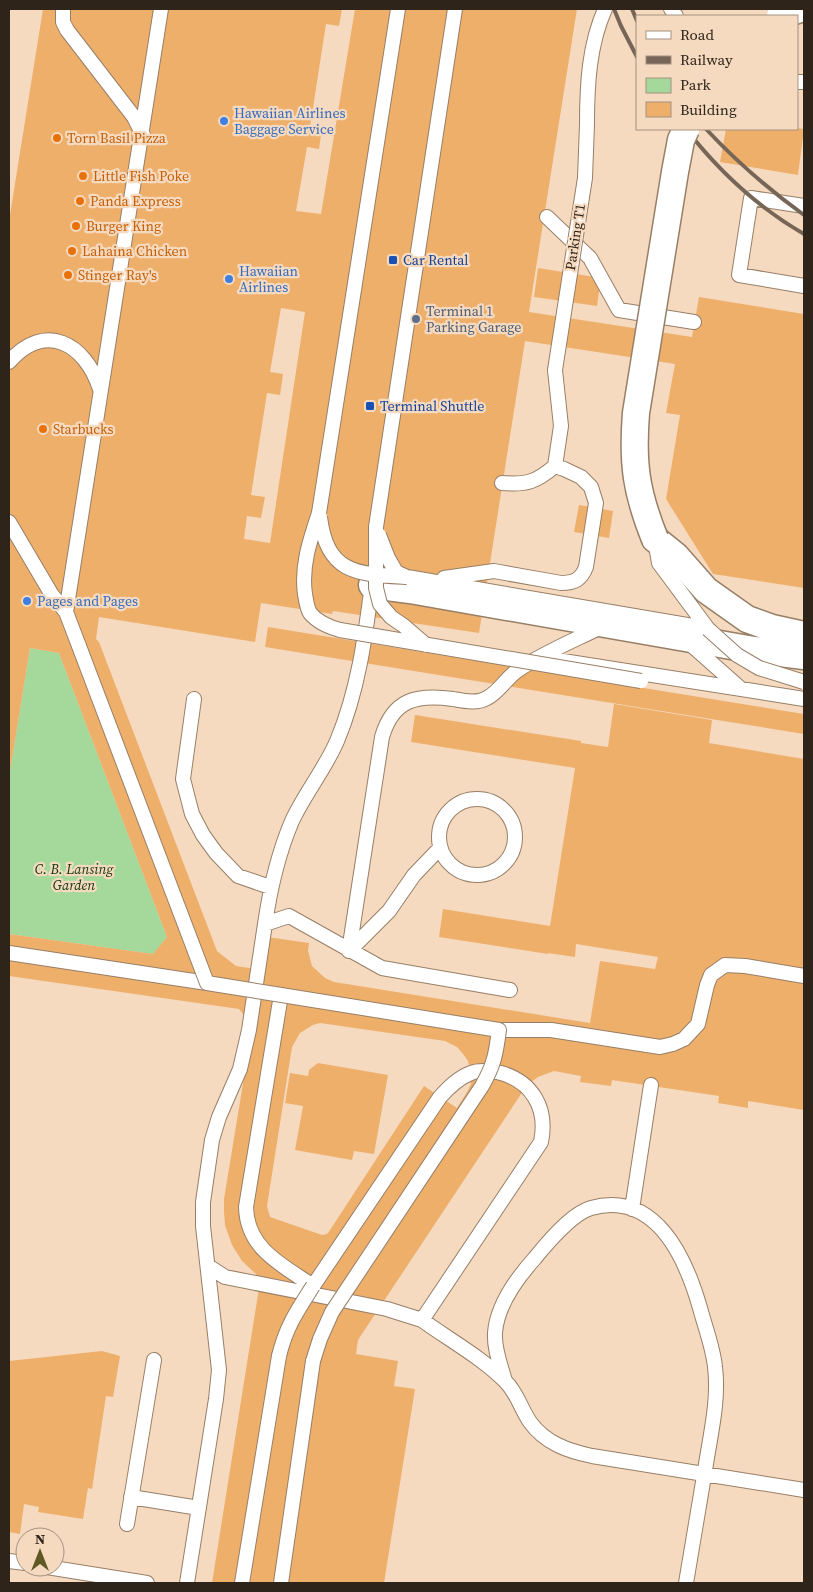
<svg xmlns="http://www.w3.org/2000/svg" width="813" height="1592" font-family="'Source Serif 4',serif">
<rect width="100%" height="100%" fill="#f5dac0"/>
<path fill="#a5d89b" d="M30 648 59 653 167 937 153 954 9 934V771H10Z"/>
<path fill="#eeaf6b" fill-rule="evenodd" d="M43 9H342L339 26 326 24 310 127 322 128 319 149 307 147 296 211 321 214 355 9H577L529 312 692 337 699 297 804 314V588L713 574 666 499 680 415 666 413 675 364 525 341 479 633 333 611 332 614 261 603 255 642 99 617 96 639 99 642 217 951 236 966 262 970 267 937 309 943 308 951 312 966 325 978 334 982 590 1023 600 961 655 969 658 957 576 944 575 957 548 953V954L439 937 443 909 550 926 575 768 411 742 415 715 581 741V743L608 747 614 704 712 720 709 743 804 759V1110L748 1101V1108L718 1103 719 1096 612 1080 611 1086 580 1082 581 1076 554 1071 538 1077 527 1085 358 1340 356 1354 398 1361 394 1386 415 1389 384 1583H212L259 1288 256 1274 242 1261 232 1245 225 1225 224 1212V1199L251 1035 247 1019 239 1009 9 976V934L153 954 167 937 59 653 30 648 10 771H9V221ZM281 308 305 312 270 543 244 539 247 516 261 518 265 497 251 495 267 393 280 395 283 374 270 372ZM320 1023 445 1041 457 1047 463 1054 468 1061 471 1076V1084L467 1092 457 1108 424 1086 330 1230 327 1234 322 1235 270 1217 267 1206 292 1047 300 1033 313 1025Z
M797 128 804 129 798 175 720 162 726 129Z
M538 268 601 278 597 306 534 297Z
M579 505 613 511 609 538 574 532Z
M268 627 804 714V734L265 647Z
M318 1063 388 1075 374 1154 354 1151 352 1160 295 1150 303 1106 285 1103 290 1073 308 1076 309 1070Z
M102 1351 120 1356 113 1397 106 1396 92 1489 88 1488 83 1519 38 1512 39 1507 24 1504 20 1534 9 1532V1361Z"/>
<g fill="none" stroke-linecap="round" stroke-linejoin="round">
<defs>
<path id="service" d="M63 9V22L67 30 134 117 143 135
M671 9 676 16
M797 82H804
M587 124C587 85 589 45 605 9
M804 206 751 198 739 275 804 286
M547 217 590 258 619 310 694 322
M9 362C45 321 85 343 100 389
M502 483C527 485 536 482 555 466L561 426 555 370
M319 513 398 9
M9 522 52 595 66 612
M376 527 455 9
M655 540 659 563 708 629
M407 577 693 626
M444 578 494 571 561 583C574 583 581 580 586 567L596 503 591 487 581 477 564 469 555 466
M372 585C365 638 358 691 337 741 325 769 305 793 292 821 278 854 270 889 265 924L289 916 382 968 510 990
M688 642 741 689
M79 646 66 612 161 9
M544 658 804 699
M194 699 183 779 192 814 203 835 216 853 238 876 270 887
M439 837a38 38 0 1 1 76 0a38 38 0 1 1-76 0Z
M349 951 382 737C393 699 417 694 453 699 464 701 477 704 487 698 499 692 507 677 518 670 545 652 575 640 603 626
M349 951 389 911 414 875 440 848
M9 953 207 983
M499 1030H551L660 1047 673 1044 684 1039 698 1024 707 985 711 975 725 965 745 966 804 976
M632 1209 651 1085
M208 1266 225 1277 387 1309 422 1320 541 1142C548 1108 532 1080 497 1072 489 1071 478 1070 471 1073 458 1078 449 1087 440 1097L313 1286C282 1265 247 1249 246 1207L281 995
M422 1320C448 1339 484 1359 506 1382 517 1393 521 1409 530 1422 545 1443 568 1451 592 1456L804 1490
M505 1381C501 1366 494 1350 495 1333 497 1305 517 1278 535 1258 547 1243 573 1213 591 1208 656 1190 686 1259 700 1308 705 1327 713 1347 715 1367 719 1399 711 1432 706 1464 699 1504 693 1543 686 1583
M131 1497 199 1508
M127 1524 154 1360
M9 1561 25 1563
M47 1567 147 1583
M187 1583 216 1399 219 1370 203 1226V1202L212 1140 219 1117 240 1069 249 1030 265 924
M242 1583 279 1356
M281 1583 313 1361"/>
<path id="minor" d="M655 539 676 556 706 590 747 619 772 628 804 635
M372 585 410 590 754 650 804 656"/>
</defs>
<use href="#service" stroke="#977f66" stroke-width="16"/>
<use href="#minor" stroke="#977f66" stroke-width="29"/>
<use href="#service" stroke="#fff" stroke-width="14"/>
<use href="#minor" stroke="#fff" stroke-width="26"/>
<path stroke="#776657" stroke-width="4" d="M614 9 621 26 637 57
M632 9 637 21
M686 129C718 170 759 208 804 234
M706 129C736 161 768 189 804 215"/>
<defs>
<path id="service-bridge" d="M555 370 585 178 587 124
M319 513C310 540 301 566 305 594 306 600 307 608 310 613 318 623 329 627 340 630L641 681
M320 517C327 574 357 574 407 577
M376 527V588L380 604 391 617 404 626 426 645
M379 535 388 558 396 572 407 577
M708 629 737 655 759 668 804 682
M79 646 207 983 499 1030C496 1054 494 1065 482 1086L332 1312 320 1339 313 1361
M279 1356C286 1327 297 1311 313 1286"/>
<path id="minor-bridge" d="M780 16 800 9
M655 539C636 492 632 463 636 413L675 172 681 140 686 129"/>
</defs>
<use href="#service-bridge" stroke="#977f66" stroke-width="16" stroke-linecap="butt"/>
<use href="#minor-bridge" stroke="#977f66" stroke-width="29" stroke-linecap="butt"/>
<use href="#service-bridge" stroke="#fff" stroke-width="14"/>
<use href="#minor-bridge" stroke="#fff" stroke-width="26"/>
</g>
<g fill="#3f7fe0" stroke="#f5dac0" stroke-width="2">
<circle cx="224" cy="121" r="5"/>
<circle cx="229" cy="279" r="5"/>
<circle cx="27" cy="601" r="5"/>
</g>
<g fill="#e8710a" stroke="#f5dac0" stroke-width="2">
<circle cx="57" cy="138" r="5"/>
<circle cx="83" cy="176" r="5"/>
<circle cx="80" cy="201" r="5"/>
<circle cx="76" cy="226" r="5"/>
<circle cx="72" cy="251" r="5"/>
<circle cx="68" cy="275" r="5"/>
<circle cx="43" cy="429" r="5"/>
</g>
<g fill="#1a4fb4" stroke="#f5dac0" stroke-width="2">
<rect x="388" y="255" width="10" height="10" rx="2.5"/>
<rect x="365" y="401" width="10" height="10" rx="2.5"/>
</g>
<circle fill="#5c6f8a" stroke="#f5dac0" stroke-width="2" cx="416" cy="319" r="5"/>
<g text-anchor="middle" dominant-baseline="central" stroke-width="4.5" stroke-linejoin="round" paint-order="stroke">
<g font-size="14" fill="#366cbe" stroke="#f5dac0" text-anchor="start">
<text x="234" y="113">Hawaiian Airlines<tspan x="234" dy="16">Baggage Service</tspan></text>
<text x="239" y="271">Hawaiian<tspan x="239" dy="16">Airlines</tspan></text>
<text x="37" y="601">Pages and Pages</text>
</g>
<g font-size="14" fill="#c56008" stroke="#f5dac0" text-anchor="start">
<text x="67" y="138">Torn Basil Pizza</text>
<text x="93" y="176">Little Fish Poke</text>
<text x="90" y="201">Panda Express</text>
<text x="86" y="226">Burger King</text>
<text x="82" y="251">Lahaina Chicken</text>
<text x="78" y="275">Stinger Ray's</text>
<text x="53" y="429">Starbucks</text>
</g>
<g font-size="14" fill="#2e241a" stroke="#f5dac0">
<text transform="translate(575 237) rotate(-81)">Parking T1</text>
</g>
<g font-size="14" fill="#164399" stroke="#f5dac0" text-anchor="start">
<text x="403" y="260">Car Rental</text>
<text x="380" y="406">Terminal Shuttle</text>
</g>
<g font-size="14" fill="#4e5e75" stroke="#f5dac0" text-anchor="start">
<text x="426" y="311">Terminal 1<tspan x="426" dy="16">Parking Garage</tspan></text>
</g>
<g font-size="14" font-style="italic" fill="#103709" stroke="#f5dac0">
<text x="74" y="869">C. B. Lansing<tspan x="74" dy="16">Garden</tspan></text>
</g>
</g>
<rect width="813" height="1592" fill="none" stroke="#2e241a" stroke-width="20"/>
<rect x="636" y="15" width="162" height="115" fill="#f5dac0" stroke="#a5917e"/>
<rect x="646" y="31" width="25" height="8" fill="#ffffff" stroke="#a5917e"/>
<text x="680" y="40" font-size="15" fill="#2e241a">Road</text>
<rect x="646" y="56" width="25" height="8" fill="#776657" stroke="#a5917e"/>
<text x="680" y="65" font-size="15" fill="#2e241a">Railway</text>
<rect x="646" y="78" width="25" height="15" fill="#a5d89b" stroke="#a5917e"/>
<text x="680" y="90" font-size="15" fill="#2e241a">Park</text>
<rect x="646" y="102" width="25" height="15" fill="#eeaf6b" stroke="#a5917e"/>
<text x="680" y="115" font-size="15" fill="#2e241a">Building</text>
<g transform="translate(40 1552)"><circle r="24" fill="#f5dac0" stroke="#a5917e"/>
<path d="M0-4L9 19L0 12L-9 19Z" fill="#5f5824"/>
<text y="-8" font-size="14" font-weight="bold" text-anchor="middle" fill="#2e241a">N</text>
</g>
</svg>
